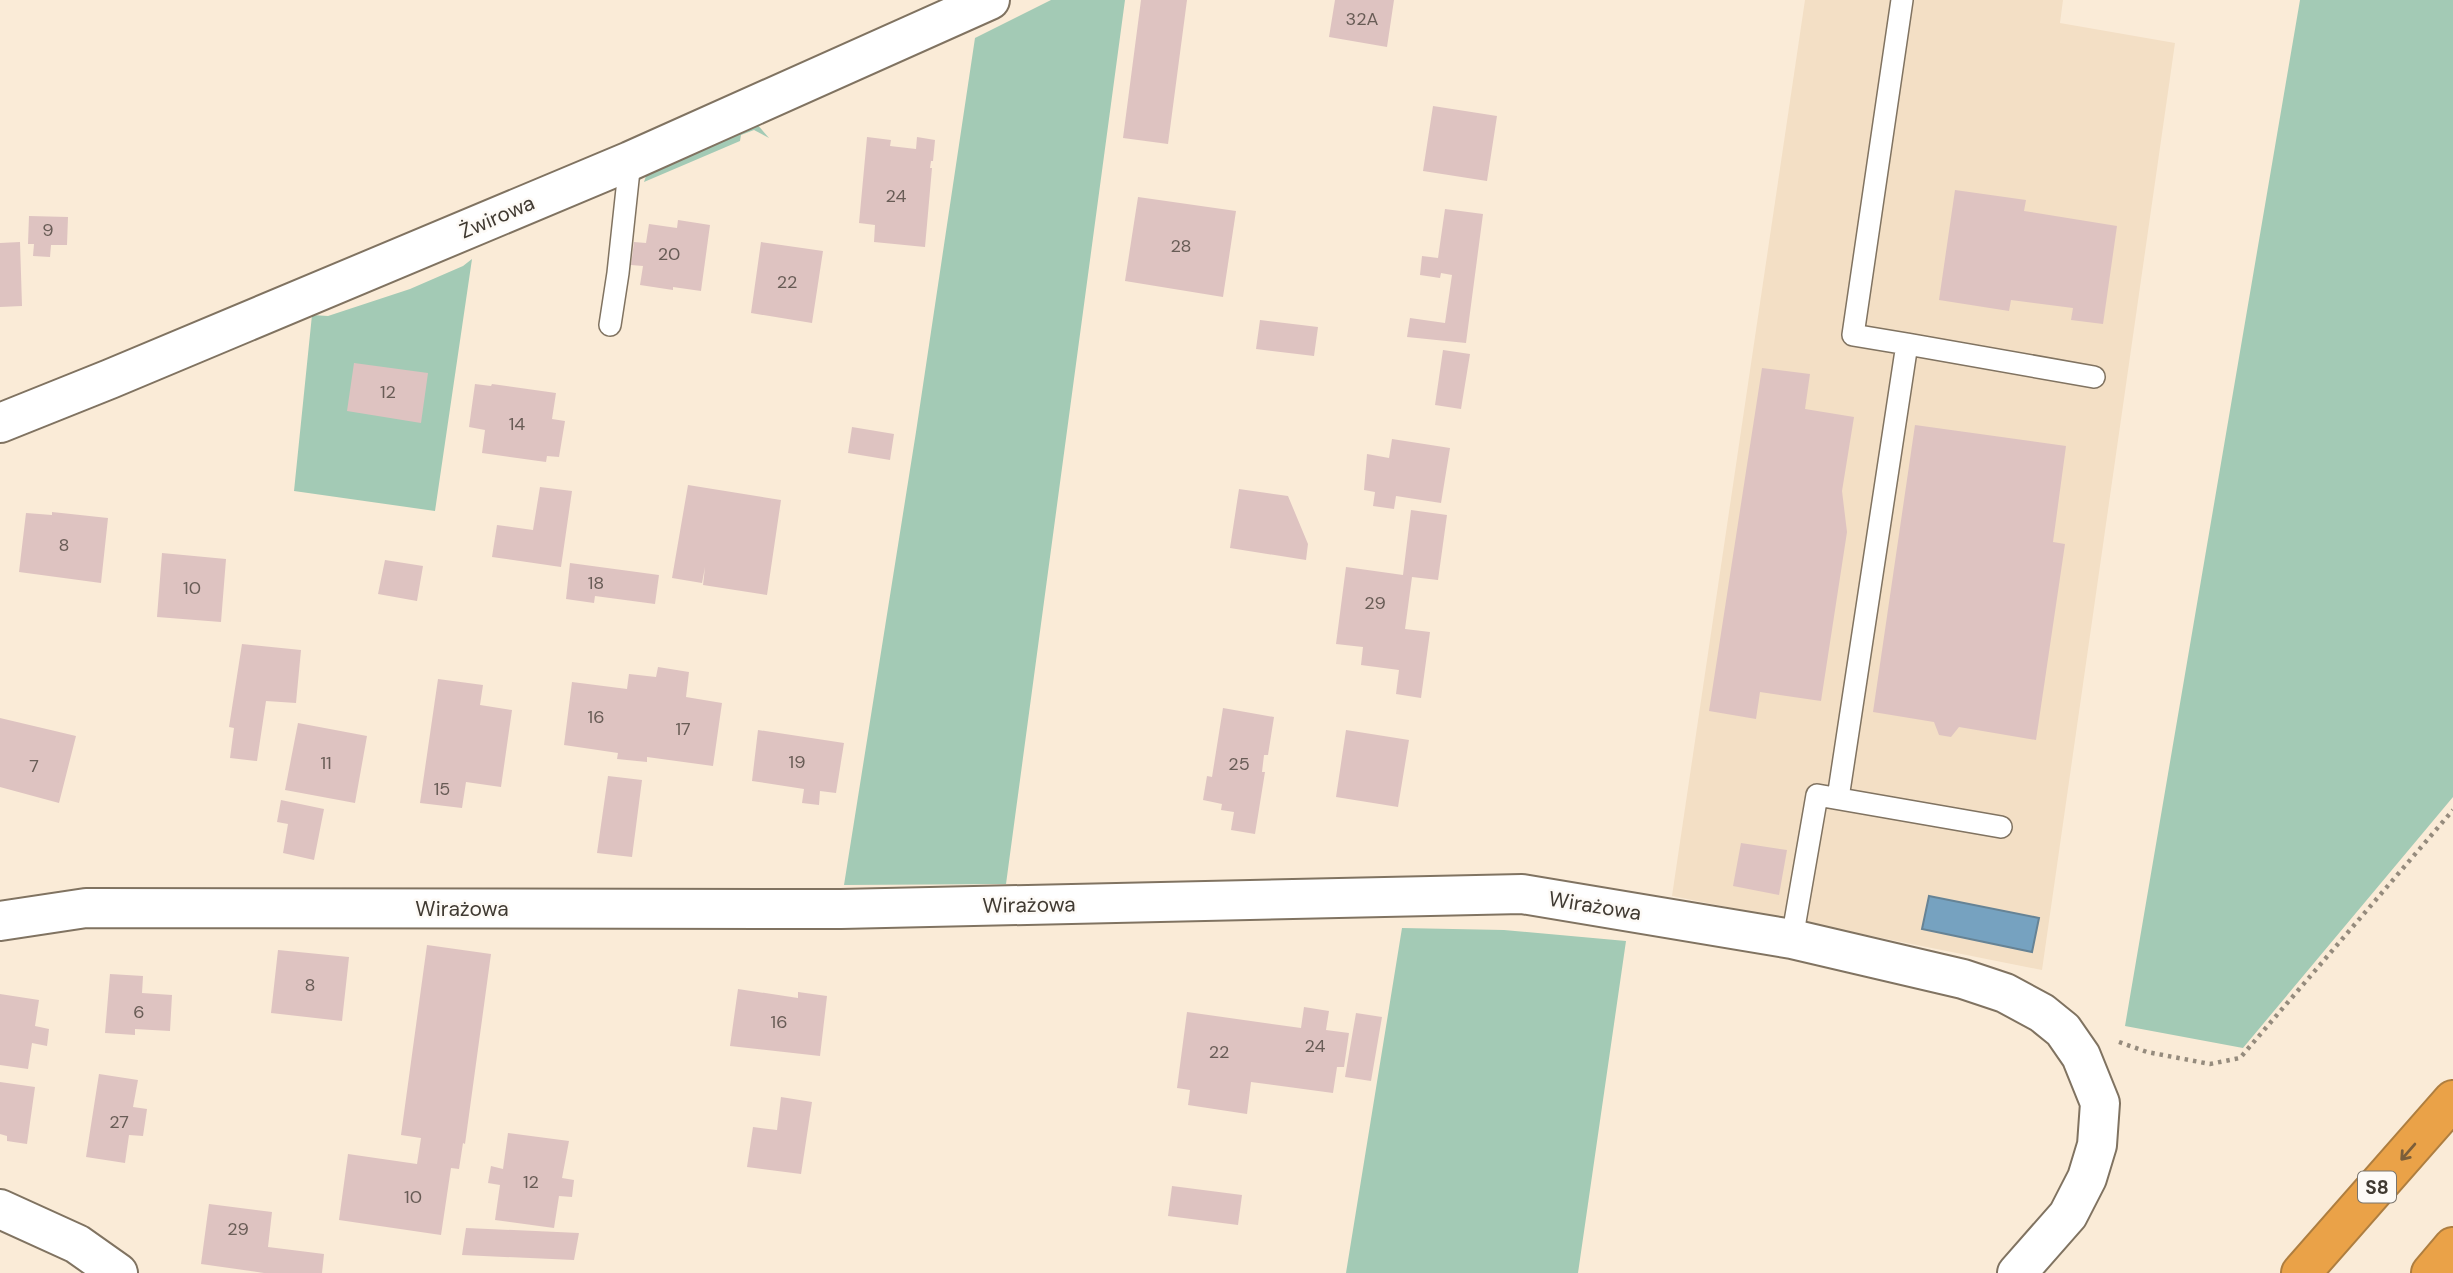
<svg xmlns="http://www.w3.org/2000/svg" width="2453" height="1273" font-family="'DM Sans',sans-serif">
<rect width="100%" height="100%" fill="#faebd7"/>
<path fill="#f3dfc5" d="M1805 0H2063L2060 23 2175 43 2042 970 1672 896Z"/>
<path fill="#a3cab5" d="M1051 0H1125L1006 884 844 885 916 432 975 38Z
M2300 0H2453V797L2243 1048 2125 1026Z
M756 123 769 138 754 130 741 135 740 141 644 182 646 176 659 168Z
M472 259 435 511 294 491 312 315 328 316 410 289 463 266Z
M1402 928 1504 930 1626 941 1578 1273H1346Z"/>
<path fill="#76a2c0" stroke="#668395" stroke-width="2" d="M1929 896 2039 918 2032 952 1922 929Z"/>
<path fill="#dec3c1" d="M1141 0H1187L1168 144 1123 138Z
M1335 0H1394L1387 47 1329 37Z
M1433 106 1497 116 1487 181 1423 171Z
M867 137 891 140 890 146 916 149 917 137 935 140 933 161H931L930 168H932L925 247 874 242 875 225 859 223Z
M1955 190 2026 200 2024 211 2117 226 2103 324 2071 320 2073 308 2011 300 2009 311 1939 300Z
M1138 197 1236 211 1223 297 1125 281Z
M1445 209 1483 214 1466 343 1407 337 1410 318 1445 323 1452 275 1441 273 1440 278 1420 275 1422 256 1438 258Z
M29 216 68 217 67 245H51L50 257 33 256 34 244H28Z
M678 220 710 225 701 291 673 287V290L640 285 643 266 631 265 634 242 646 243 649 224 677 228Z
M20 242 22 306 0 307V243Z
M761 242 823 251 812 323 751 313Z
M1260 320 1318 327 1314 356 1256 349Z
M1443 350 1470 354 1461 409 1435 405Z
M354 363 428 373 421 423 347 411Z
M1762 368 1810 374 1805 409 1854 417 1842 491 1847 532 1821 701 1760 692 1756 719 1709 711Z
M475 384 491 386 492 384 556 393 552 419 565 421 559 457 547 456 546 462 482 453 485 430 469 427Z
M1915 425 2066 446 2053 542 2065 544 2036 740 1959 727 1951 737 1939 735 1934 722 1873 712Z
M852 427 894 434 890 460 848 453Z
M1392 439 1450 448 1441 503 1396 496 1394 509 1373 506 1375 492 1364 490 1367 454 1389 458Z
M688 485 781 500 767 595 703 585 705 567 702 583 672 578Z
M540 487 572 491 561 567 492 557 497 525 533 530Z
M1239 489 1288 496 1308 544 1306 560 1230 548Z
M1411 510 1447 515 1438 580 1412 577 1405 629 1430 632 1421 698 1396 694 1399 670 1361 665 1363 647 1336 644 1346 567 1403 575Z
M52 512 108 518 101 583 19 572 26 513 52 515Z
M162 553 226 559 221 622 157 617Z
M385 560 423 566 417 601 378 594Z
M570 563 659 575 655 604 595 596 594 603 566 599Z
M242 644 301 650 296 703 266 701 257 761 230 758 234 728 229 727Z
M658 667 689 672 686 697 722 703 713 766 647 757V762L617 759 618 753 564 745 572 682 627 689 629 674 656 677Z
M438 679 483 685 480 705 512 710 501 787 466 782 462 808 420 803Z
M1223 708 1274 717 1268 755H1264L1262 772H1265L1255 834 1231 830 1234 812 1221 810 1222 804 1203 800 1207 776 1212 777Z
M0 718 76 736 59 803 0 787Z
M298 723 367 736 355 803 285 790Z
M758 730 844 743 836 793 820 791 819 805 802 803 804 789 752 781Z
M1346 730 1409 740 1398 807 1336 797Z
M608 776 642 780 632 857 597 853Z
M281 800 324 809 314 860 283 853 288 824 277 822Z
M1741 843 1787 850 1779 895 1733 886Z
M427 945 491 954 465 1144 463 1143 459 1169 451 1168 441 1235 339 1220 348 1154 417 1164 421 1138 401 1135Z
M278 950 349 957 342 1021 271 1013Z
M110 974 143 976 142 993 172 995 170 1031 135 1029V1035L105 1033Z
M738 989 798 998V992L827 996 820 1056 730 1046Z
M0 994 39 1000 35 1026 49 1029 47 1046 32 1043 28 1069 0 1065Z
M1304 1007 1329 1011 1326 1030 1349 1033 1344 1067H1337L1333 1093 1251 1082 1247 1114 1188 1105 1190 1090 1177 1088 1187 1012 1301 1028Z
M1356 1013 1382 1017 1371 1081 1345 1077Z
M99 1074 138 1080 133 1107 147 1109 143 1136 129 1135 125 1163 86 1157Z
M0 1082 35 1087 27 1144 7 1141V1136L0 1134Z
M781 1097 812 1102 801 1174 747 1167 753 1127 777 1130Z
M508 1133 569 1141 562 1178 574 1180 572 1197 559 1196 554 1228 495 1220 500 1185 488 1183 491 1166 503 1169Z
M1172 1186 1242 1195 1238 1225 1168 1216Z
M209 1204 272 1212 268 1247 324 1254 322 1273H264L201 1264Z
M466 1228 579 1233 574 1260 462 1255Z"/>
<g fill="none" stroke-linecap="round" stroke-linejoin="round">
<defs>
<path id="service" d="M610 325 618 273 630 161
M1907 344 2094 377
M1838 798 1907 344 1853 335 1902 0
M1792 939 1817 795 2001 827"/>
<path id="minor" d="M0 423 110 379 630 161 990 0
M0 921 86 908 841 909 1522 894 1792 939 1963 979 2005 993 2042 1013 2063 1030 2081 1056 2100 1103 2097 1145 2087 1178 2068 1215 2017 1273
M0 1209 77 1244 118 1273"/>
<path id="motorway" d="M2301 1273 2453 1100
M2431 1273 2453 1247"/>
</defs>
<use href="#service" stroke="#807361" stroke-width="24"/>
<use href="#minor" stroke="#807361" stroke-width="42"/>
<use href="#motorway" stroke="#ae7e40" stroke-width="42"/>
<path stroke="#958b7d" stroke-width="4.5" stroke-dasharray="3.5 5" stroke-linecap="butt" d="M2119 1042 2147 1052 2210 1064 2240 1058 2453 810"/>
<use href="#service" stroke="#fff" stroke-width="21"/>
<use href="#minor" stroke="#fff" stroke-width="38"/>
<use href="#motorway" stroke="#eaa248" stroke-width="38"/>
</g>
<defs><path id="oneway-shaft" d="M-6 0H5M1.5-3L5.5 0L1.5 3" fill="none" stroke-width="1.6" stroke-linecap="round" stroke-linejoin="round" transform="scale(1.75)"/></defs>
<use stroke="#7c5e3a" href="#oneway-shaft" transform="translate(2408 1152) rotate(131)"/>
<g text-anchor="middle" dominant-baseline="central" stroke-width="5" stroke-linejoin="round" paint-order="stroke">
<g font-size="18" fill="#685c56">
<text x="1362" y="19">32A</text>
<text x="896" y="196">24</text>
<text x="48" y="230">9</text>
<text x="1181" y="246">28</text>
<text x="669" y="254">20</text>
<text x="787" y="282">22</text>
<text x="388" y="392">12</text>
<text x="517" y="424">14</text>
<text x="64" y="545">8</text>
<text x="596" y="583">18</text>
<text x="192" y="588">10</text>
<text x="1375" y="603">29</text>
<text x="596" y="717">16</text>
<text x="683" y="729">17</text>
<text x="797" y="762">19</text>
<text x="326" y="763">11</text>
<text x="1239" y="764">25</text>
<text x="34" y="766">7</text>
<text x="442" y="789">15</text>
<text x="310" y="985">8</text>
<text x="139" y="1012">6</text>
<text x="779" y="1022">16</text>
<text x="1315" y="1046">24</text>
<text x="1219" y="1052">22</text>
<text x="119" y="1122">27</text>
<text x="531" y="1182">12</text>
<text x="413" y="1197">10</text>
<text x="238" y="1229">29</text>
</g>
<rect fill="#fdfaf6" stroke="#79746d" stroke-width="2" x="2358" y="1171.5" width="38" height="31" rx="5"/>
<g font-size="19" font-weight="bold" fill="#403a32">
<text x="2377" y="1187">S8</text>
</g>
<g font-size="21" fill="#403a32" stroke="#fdfaf6">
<text transform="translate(497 217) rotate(-23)">Żwirowa</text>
<text transform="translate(1029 905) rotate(-1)">Wirażowa</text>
<text transform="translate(1595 906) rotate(9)">Wirażowa</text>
<text x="462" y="909">Wirażowa</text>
</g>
</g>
</svg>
